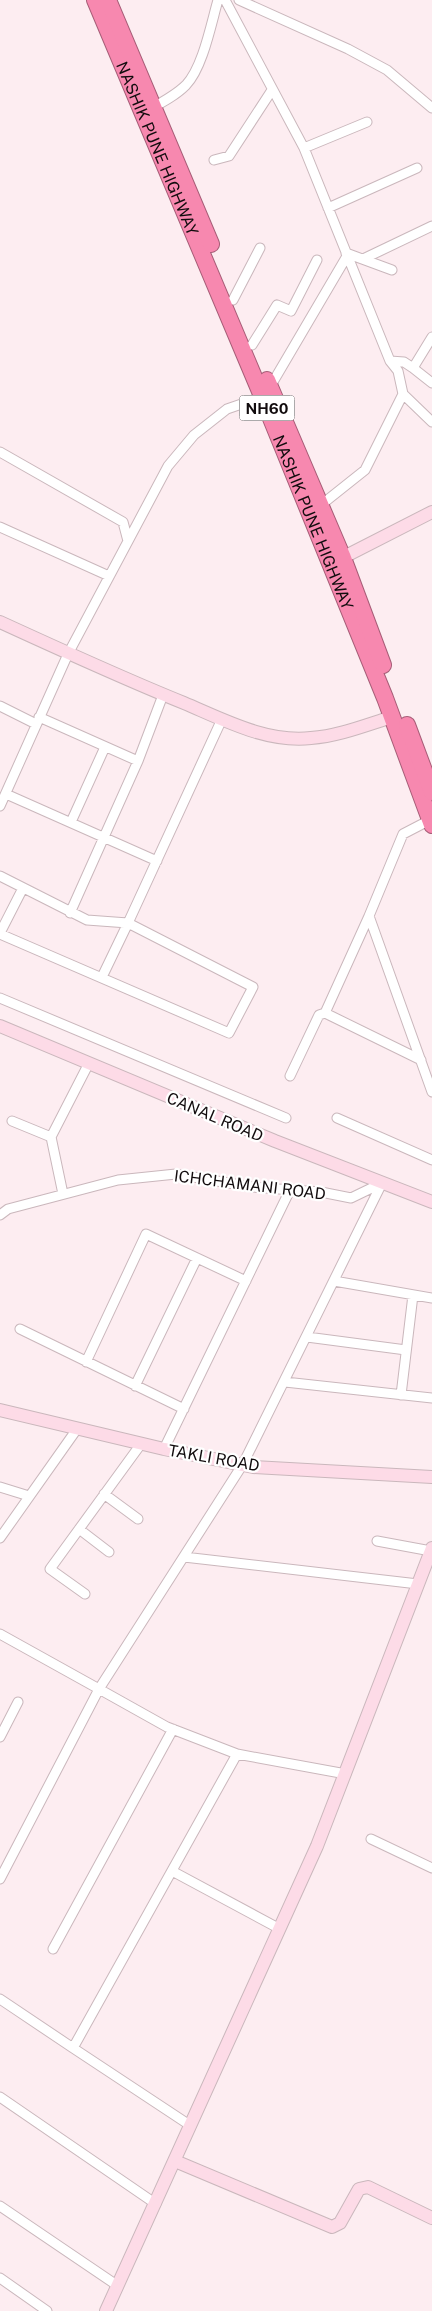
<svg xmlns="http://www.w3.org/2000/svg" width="432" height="2311" font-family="'Public Sans',sans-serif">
<rect width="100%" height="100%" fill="#fdedf1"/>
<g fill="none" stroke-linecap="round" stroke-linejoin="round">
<defs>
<path id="street" d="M225 0 304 148 390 361 398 371 403 394 365 470 321 505
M239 0 348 49 387 70 432 108
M150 109C163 102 176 95 186 85 203 67 211 24 218 0
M304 148 367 122
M214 160 229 156 272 90
M328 208 417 168
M346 253 392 270
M363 259 432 226
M233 300 260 248
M432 337 413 368 432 383
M252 345 277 305 291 311 317 260
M390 361 404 362 413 368
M270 387 347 256
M403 394 432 422
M0 452 123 522 128 541
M0 527 109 576
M0 706 36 724
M39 717 138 761
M6 794 157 861
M0 806 68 654 168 466 194 435 227 409 262 397
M430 820 403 834 369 916 432 1092
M71 822 105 747
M0 876 87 920 128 923 222 719
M70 913 138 761 163 695
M369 916 325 1013 421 1060
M0 933 23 888
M0 934 229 1033 253 987 128 923 102 977
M0 998 286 1118
M290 1076 319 1015 325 1013
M337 1118 432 1160
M12 1121 51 1137
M63 1194 51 1137 89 1063
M0 1215 8 1209 118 1180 176 1174 252 1187 321 1192 351 1198 382 1183
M334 1281 432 1298
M20 1329 184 1409
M307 1337 406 1350
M86 1362 146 1234 246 1281
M285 1382 432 1398
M135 1386 197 1258
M401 1395 413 1295
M164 1449 290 1190
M0 1487 29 1496
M104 1494 138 1519
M79 1529 109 1552
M0 1538 77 1429
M377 1541 431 1551
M184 1557 418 1584
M85 1594 50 1569 141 1444
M0 1634 99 1689 0 1879
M0 1737 18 1702
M237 1754 167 1727 99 1689 243 1464 382 1183
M371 1839 432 1868
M172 1871 280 1929
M53 1949 173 1729
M0 1999 73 2048
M0 2097 156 2204
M191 2126 73 2048 237 1754 346 1774
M0 2206 118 2286
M0 2278 47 2311"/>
<path id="secondary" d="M336 561 432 512
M0 622C61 650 122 678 184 703 224 720 267 743 311 738 339 736 366 725 392 717
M0 1026 275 1141 432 1202
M0 1410 164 1449 253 1467 432 1477
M175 2161 332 2227 340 2223 359 2189 368 2187 432 2218
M106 2311 317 1846 432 1548"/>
<g id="highway">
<path id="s1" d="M95 0 259 389 385 698 432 825"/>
<path d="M108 0 211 244"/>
<path d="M267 380 343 558 383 665"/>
<path d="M407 725 432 792"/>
</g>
</defs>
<use href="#street" stroke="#cab7bc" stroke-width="11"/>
<use href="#secondary" stroke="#cab7bc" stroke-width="14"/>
<use href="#highway" stroke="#a75d77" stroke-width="18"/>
<use href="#street" stroke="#fff" stroke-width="9"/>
<use href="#secondary" stroke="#fddbe7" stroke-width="12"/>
<use href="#highway" stroke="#f788af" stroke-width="16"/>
</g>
<g text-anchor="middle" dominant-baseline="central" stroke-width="4.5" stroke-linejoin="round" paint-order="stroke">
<rect fill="#fff" stroke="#595556" stroke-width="1" x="239.5" y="395.5" width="55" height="25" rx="4"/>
<g font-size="15" font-weight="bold" fill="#120c0e">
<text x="267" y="408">NH60</text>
</g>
<g font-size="16" fill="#120c0e" stroke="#fff">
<text stroke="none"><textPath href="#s1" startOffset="161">NASHIK PUNE HIGHWAY</textPath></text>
<text stroke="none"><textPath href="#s1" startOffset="566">NASHIK PUNE HIGHWAY</textPath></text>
<text transform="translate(215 1117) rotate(23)">CANAL ROAD</text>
<text transform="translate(250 1185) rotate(7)">ICHCHAMANI ROAD</text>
<text transform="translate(214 1458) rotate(10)">TAKLI ROAD</text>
</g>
</g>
</svg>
